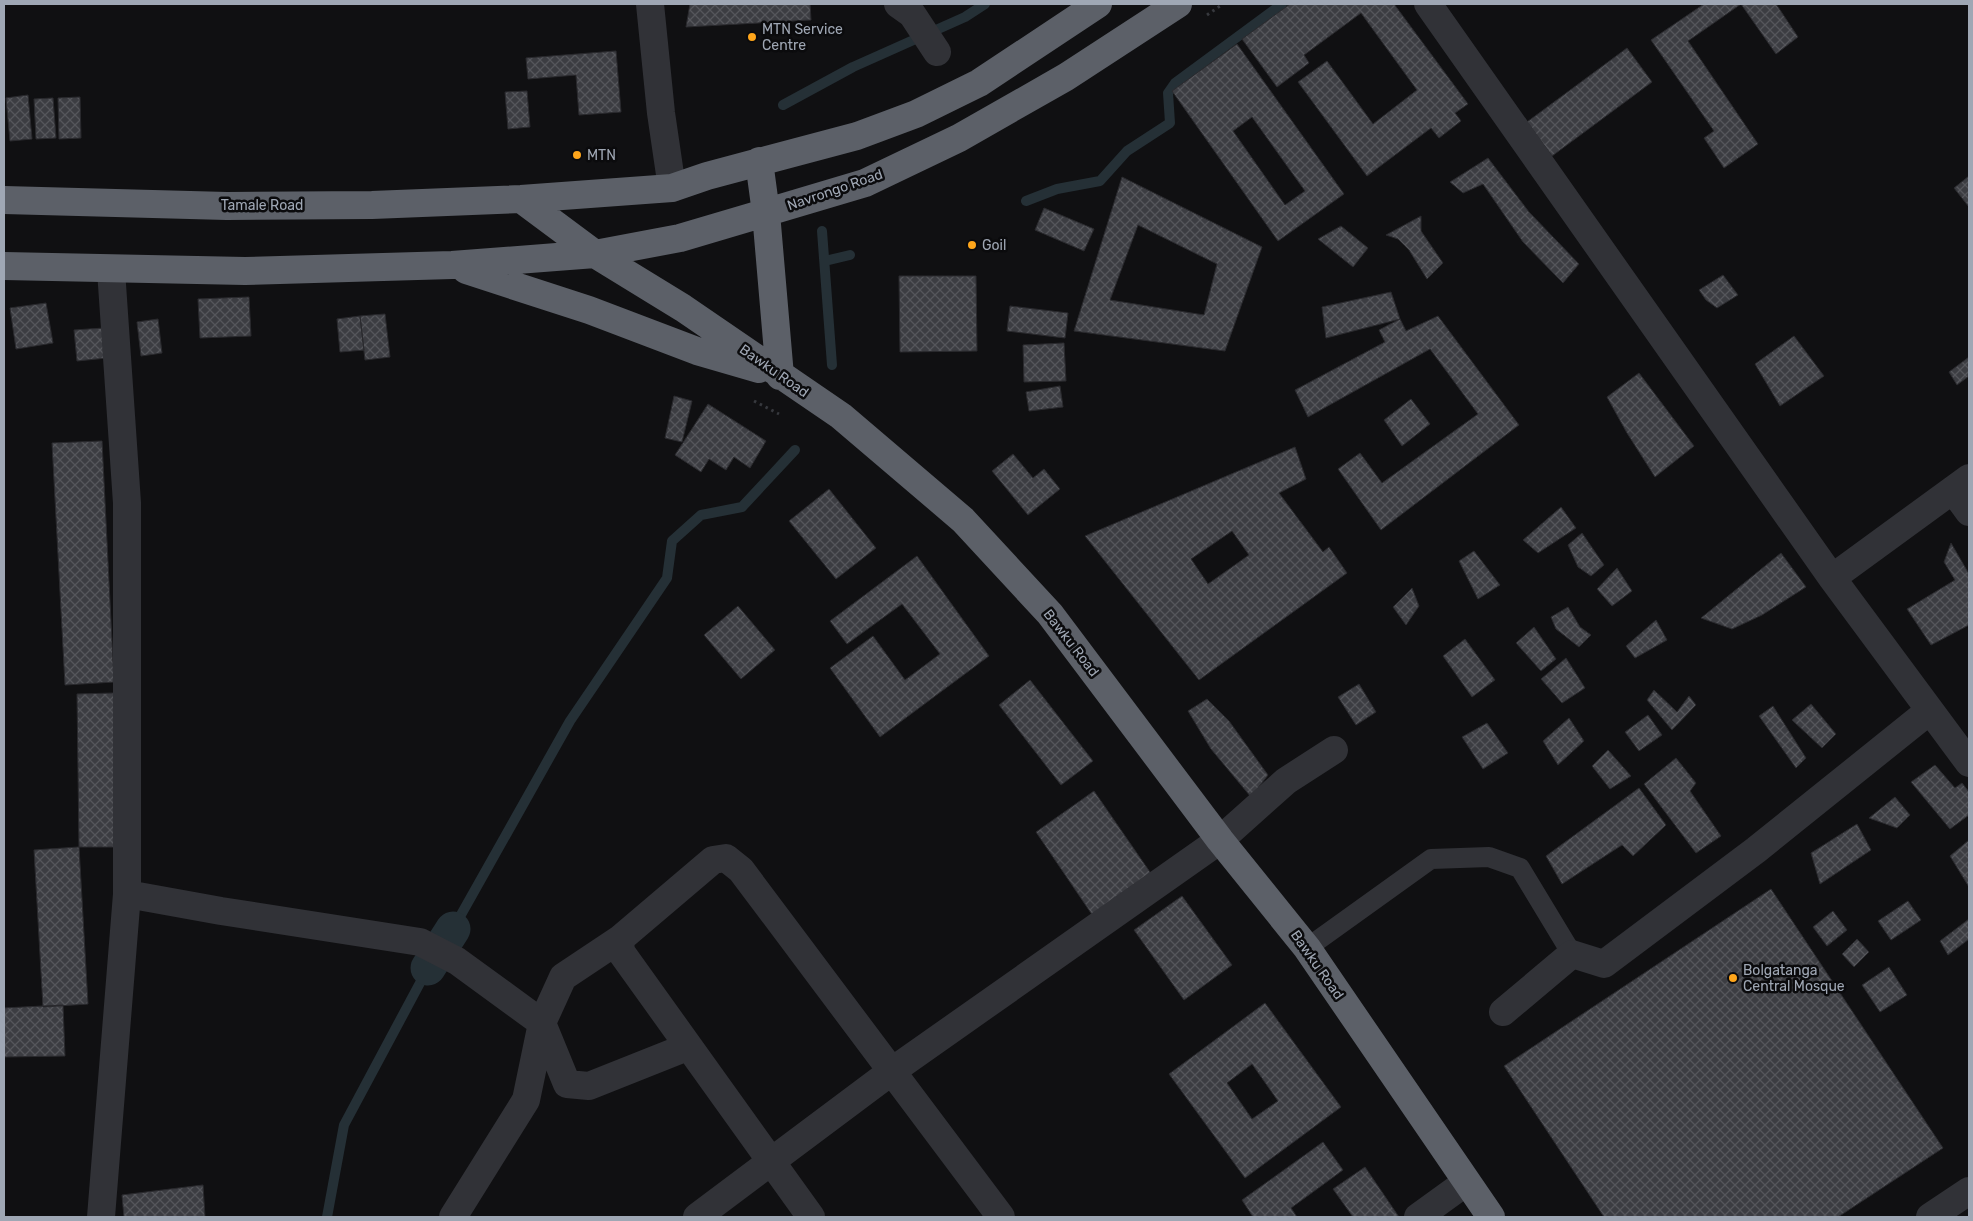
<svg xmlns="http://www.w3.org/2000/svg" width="1973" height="1221" font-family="Rubik,sans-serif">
<defs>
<pattern id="building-cross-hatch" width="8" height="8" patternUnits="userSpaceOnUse" patternTransform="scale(1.25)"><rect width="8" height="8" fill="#3c3d42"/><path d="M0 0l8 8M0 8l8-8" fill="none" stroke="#55565b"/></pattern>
</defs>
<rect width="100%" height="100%" fill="#101012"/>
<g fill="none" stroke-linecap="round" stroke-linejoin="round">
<path stroke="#253036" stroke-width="10" d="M783 105 853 67 965 17 985 4
M1026 201 1057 189 1100 181 1127 151 1170 123 1168 93 1175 83 1282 4
M822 231 832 365
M825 261 850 255
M453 929 570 721 667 578 672 541 701 515 742 507 795 450
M327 1217 344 1125 428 968"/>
<path stroke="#253036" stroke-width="35" d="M428 968 453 929"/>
</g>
<path fill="url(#building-cross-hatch)" stroke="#2a2a2e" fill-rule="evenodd" d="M690 4H810L811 20 686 27Z
M1290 4H1394L1468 104 1455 113 1461 121 1439 138 1431 128 1367 176 1298 82 1327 61 1373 124 1417 90 1361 13 1304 55 1309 63 1277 87 1242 39Z
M1704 4H1776L1798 37 1776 54 1741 4 1688 41 1758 144 1724 168 1704 138 1714 131 1651 40Z
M1237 44 1344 194 1278 241 1172 91ZM1252 117 1305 191 1285 205 1233 131Z
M1627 48 1652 82 1552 156 1527 122Z
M616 51 621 112 579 115 576 75 528 79 526 58Z
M527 91 530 127 508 129 505 92Z
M28 95 32 139 10 141 6 98Z
M80 97 81 138 59 139 58 98Z
M53 98 56 138 36 139 34 99Z
M1488 158 1529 212 1579 264 1563 283 1523 242 1483 184 1463 193 1450 182Z
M1969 176V207L1954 188Z
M1122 177 1262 247 1225 351 1074 331ZM1138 225 1217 264 1204 315 1110 300Z
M1044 208 1094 229 1084 251 1035 230Z
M1421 216V231L1443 263 1427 279 1409 250 1398 239 1386 235Z
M1341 226 1368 248 1353 267 1318 239Z
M1723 275 1738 295 1717 308 1706 300 1699 290Z
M899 276H976L977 351 900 352Z
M1391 292 1400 319 1326 338 1322 307Z
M249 297 251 336 200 338 198 299Z
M46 303 53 343 16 349 10 308Z
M1010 306 1068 313 1065 338 1007 331Z
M385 314 390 357 365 360 360 316Z
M360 316 364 350 340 352 337 319Z
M1438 316 1519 425 1381 530 1338 469 1360 453 1382 483 1478 414 1430 349 1308 417 1295 390 1385 342 1379 330 1400 319 1406 331Z
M158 319 162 353 141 356 137 322Z
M104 328 107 358 77 361 74 330Z
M1794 336 1824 376 1780 406 1755 364Z
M1064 343 1066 381 1024 382 1023 345Z
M1969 357V376L1957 385 1949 372Z
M1639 373 1694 446 1655 477 1627 433 1607 397Z
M1060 386 1063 407 1029 411 1026 392Z
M674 396 692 401 682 442 665 438Z
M1411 399 1430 424 1402 446 1384 420Z
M708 404 766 441 750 468 734 457 726 470 709 459 701 472 675 455Z
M102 441 114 682 65 685 52 443Z
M1295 447 1306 479 1279 493 1323 552 1329 547 1347 573 1199 680 1085 536ZM1232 531 1249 555 1208 584 1191 559Z
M1013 454 1033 478 1044 469 1060 489 1028 515 992 471Z
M829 489 876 548 836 579 789 521Z
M1561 507 1576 528 1538 553 1523 540Z
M1582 533 1604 565 1591 576 1578 567 1568 545Z
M1951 543 1969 574V625L1931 645 1907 609 1955 580 1944 562Z
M1474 551 1500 585 1478 599 1459 561Z
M1781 553 1806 587 1762 615 1732 629 1701 618Z
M917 556 989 656 880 737 830 668 873 636 905 680 940 654 902 604 847 644 830 621Z
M1617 568 1632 591 1612 606 1597 589Z
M1412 588 1419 606 1406 625 1393 607Z
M738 606 775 650 741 679 704 635Z
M1568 607 1580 627 1591 635 1579 647 1556 629 1551 617Z
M1656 620 1667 640 1635 658 1626 646Z
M1534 627 1556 659 1541 671 1516 643Z
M1465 639 1495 680 1472 697 1443 656Z
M1566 658 1585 688 1562 703 1541 679Z
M1030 680 1093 761 1061 785 999 705Z
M1359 684 1376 712 1356 725 1338 697Z
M1654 690 1677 712 1689 696 1696 705 1672 730 1647 700Z
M114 693 116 847H79L77 694Z
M1207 699 1229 721 1268 775 1251 797 1211 749 1188 711Z
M1811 704 1836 734 1822 748 1792 720Z
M1773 706 1806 758 1796 768 1759 716Z
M1648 715 1662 735 1639 751 1625 732Z
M1569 718 1584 741 1558 765 1543 741Z
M1487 723 1508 753 1483 769 1462 737Z
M1608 750 1631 776 1610 789 1592 766Z
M1676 758 1696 783 1690 791 1721 836 1696 853 1644 784Z
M1935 765 1955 788 1962 783 1969 792V815L1950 829 1911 782Z
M1639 788 1666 825 1633 856 1622 845 1562 884 1546 856Z
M1094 791 1152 875 1093 916 1036 832Z
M1895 797 1910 815 1897 828 1869 818Z
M1857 824 1871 850 1820 884 1811 853Z
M1969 840V887L1950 856Z
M79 847 88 1004 43 1007 34 850Z
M1771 889 1943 1148 1838 1217H1604L1504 1066Z
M1182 896 1232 965 1184 1000 1134 930Z
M1908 901 1921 920 1891 940 1878 921Z
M1833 911 1847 930 1827 946 1813 927Z
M1969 919V939L1948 955 1940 941Z
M1857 939 1869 952 1854 967 1842 954Z
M1889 967 1907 995 1880 1012 1862 985Z
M1265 1003 1341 1107 1245 1178 1169 1074ZM1252 1064 1278 1101 1252 1119 1227 1083Z
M63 1005 65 1056 4 1057V1008Z
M1323 1142 1343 1170 1291 1208 1297 1217H1253L1242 1200Z
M1365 1167 1399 1217H1353L1333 1189Z
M203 1185 205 1217H124L122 1195Z"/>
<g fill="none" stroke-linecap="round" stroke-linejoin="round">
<path stroke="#37393e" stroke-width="3" stroke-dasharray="2.5 4" stroke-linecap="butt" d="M1207 15 1223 4
M754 401 779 414"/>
<path stroke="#313237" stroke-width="20" d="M1307 948 1431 859 1489 857 1520 868 1572 954"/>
<path stroke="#313237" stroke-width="28" d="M650 4 661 113 672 188
M898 4 912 14 937 52
M1428 4 1832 578 1969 763
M1953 490 1969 512
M1832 578 1969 478
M127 894 221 911 420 942 457 961 542 1023 567 1084 589 1086 687 1047
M1503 1012 1572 954 1604 964 1756 850 1929 711
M101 1217 127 894V503L111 270
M453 1217 526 1100 542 1023 563 977 620 939
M697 1217 892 1071 1220 840 1286 781 1334 750
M811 1217 621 952 620 939 713 860 726 858 741 870 1001 1217
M1418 1217 1465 1183
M1930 1217 1969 1191"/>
<path stroke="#5c6068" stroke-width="28" d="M759 161 766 213 780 376
M521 199 595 254 683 308 841 416 963 520 1050 614 1220 840 1307 948 1491 1217
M4 200 227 206 372 205 521 199 672 188 707 176 857 136 916 114 979 83 1098 4
M4 266 245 271 452 265 595 254 680 238 865 183 959 138 1066 77 1178 4
M466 270 589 310 697 351 759 369"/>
</g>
<g fill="#ffa61b" stroke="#0b0b0d" stroke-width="2">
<circle cx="752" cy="37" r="5"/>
<circle cx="577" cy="155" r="5"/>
<circle cx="972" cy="245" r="5"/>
<circle cx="1733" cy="978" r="5"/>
</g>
<g text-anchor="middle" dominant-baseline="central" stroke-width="5" stroke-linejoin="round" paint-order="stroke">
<g font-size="14" fill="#9fa7b4" stroke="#0b0b0d" text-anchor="start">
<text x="762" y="29">MTN Service<tspan x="762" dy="16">Centre</tspan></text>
<text x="587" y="155">MTN</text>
<text x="982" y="245">Goil</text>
<text x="1743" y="970">Bolgatanga<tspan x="1743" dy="16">Central Mosque</tspan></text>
</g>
<g font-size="14" fill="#9fa7b4" stroke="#0b0b0d">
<text transform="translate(835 190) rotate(-19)">Navrongo Road</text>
<text x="262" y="205">Tamale Road</text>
<text transform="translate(774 371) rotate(35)">Bawku Road</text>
<text transform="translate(1071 643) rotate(52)">Bawku Road</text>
<text transform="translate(1317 965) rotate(55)">Bawku Road</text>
</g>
</g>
<rect width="1973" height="1221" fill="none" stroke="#9fa7b4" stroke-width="10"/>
</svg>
